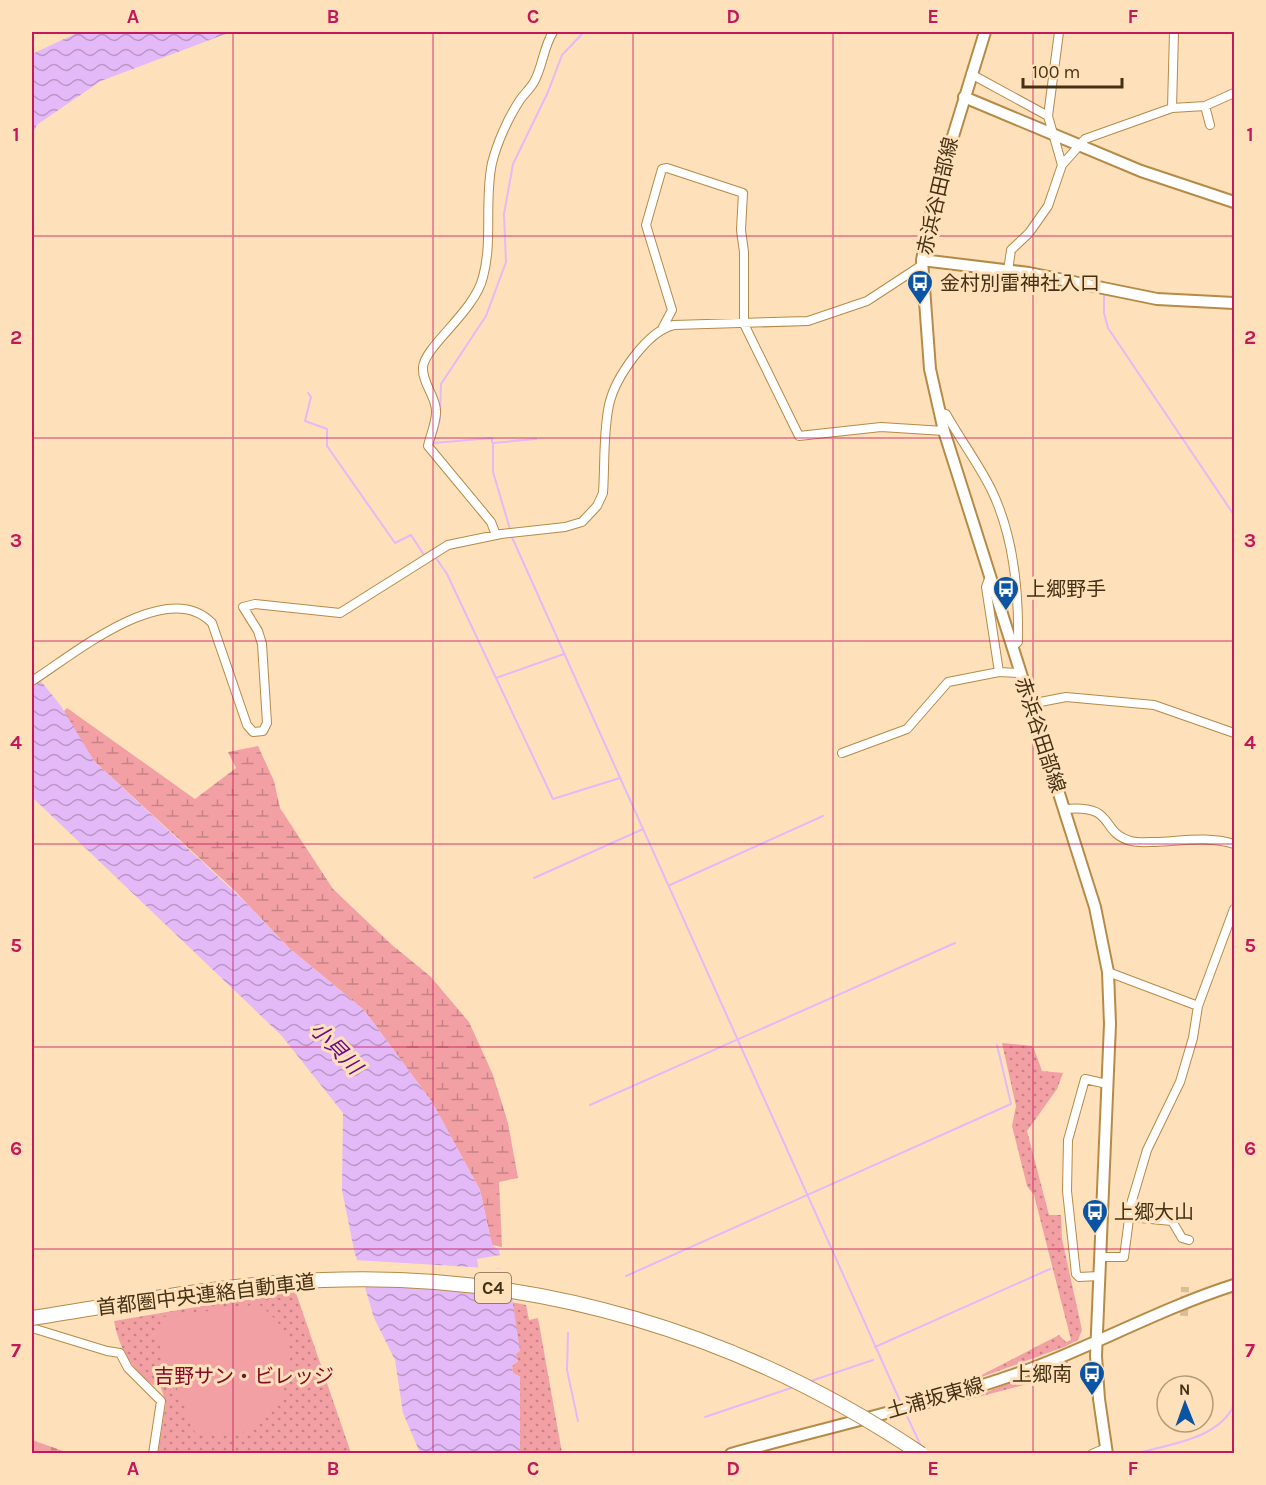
<svg xmlns="http://www.w3.org/2000/svg" width="1266" height="1485" font-family="Karla,'Noto Sans JP',sans-serif">
<defs>
<pattern id="grass-dots" width="8" height="8" patternUnits="userSpaceOnUse" patternTransform="scale(1.5)"><rect width="8" height="8" fill="#f3a0a5"/><path d="M2 2h.1M6 6h.1" fill="none" stroke="#c68385" stroke-width="1.8" stroke-linecap="round"/></pattern>
<pattern id="wetland-marsh" width="20" height="14" patternUnits="userSpaceOnUse" patternTransform="scale(1.5)"><rect width="20" height="14" fill="#f3a0a5"/><path d="M1 5h8M5 5V1M11 12h8M15 12V8" fill="none" stroke="#c68385"/></pattern>
<pattern id="cemetery-stones" width="16" height="16" patternUnits="userSpaceOnUse" patternTransform="scale(1.5)"><rect width="16" height="16" fill="#f3a0a5"/><path d="M2 7V4a2 2 0 0 1 4 0v3zM10 15v-3a2 2 0 0 1 4 0v3z" fill="#c68385"/></pattern>
<pattern id="water-waves" width="16" height="10" patternUnits="userSpaceOnUse" patternTransform="scale(1.5)"><rect width="16" height="10" fill="#e4b9f7"/><path d="M0 5q4-4 8 0t8 0" fill="none" stroke="#ba97c7"/></pattern>
</defs>
<rect width="100%" height="100%" fill="#fee1ba"/>
<path fill="url(#grass-dots)" d="M1002 1043 1033 1046 1042 1071 1063 1073 1057 1089 1027 1131 1049 1215H1061L1062 1239 1082 1330 1078 1340 1064 1347 968 1382 1059 1335 1066 1342 1071 1340 1034 1195 1027 1186 1012 1126 1016 1106Z
M295 1290 351 1453H158L166 1403 159 1382 153 1385C131 1369 119 1348 114 1321Z
M511 1302 526 1305 529 1320 538 1318 562 1453H520V1377L513 1373 512 1366 518 1361 515 1354 519 1349Z
M1068 1361V1372L1062 1375 963 1401Z"/>
<path fill="url(#wetland-marsh)" d="M67 708 195 799 236 768 228 752 258 746 274 781 280 808 333 889 392 945 430 976 469 1022 493 1075 508 1123 518 1178 499 1182 502 1247 492 1245 480 1190 432 1102 364 1010 289 948 234 890 94 761 62 713Z"/>
<path fill="url(#cemetery-stones)" d="M32 1440 69 1453H32Z"/>
<path fill="#f3a0a5" d="M259 1304C270 1314 280 1322 286 1336 300 1373 277 1419 241 1433 226 1438 210 1434 195 1432L155 1335 164 1317Z"/>
<path fill="url(#water-waves)" d="M79 32H231L101 81 38 124 32 133V54Z
M32 670 61 706 94 761 243 900 289 948 364 1010 432 1102 480 1190 492 1245 499 1250 500 1255 477 1259 479 1271 500 1268 502 1273 509 1277 520 1351 516 1354 518 1361 512 1366 513 1373 520 1377V1453H420L403 1413 395 1360 374 1318 354 1250 342 1190 343 1113 281 1035 33 798Z"/>
<path fill="#fee1ba" d="M354 1260 504 1269 505 1274 511 1276 514 1296 442 1287 361 1284Z"/>
<g fill="none" stroke-linecap="round" stroke-linejoin="round">
<path stroke="#e4b9f7" stroke-width="2" d="M1104 293V313L1108 328 1234 515
M308 393 311 397 305 421 327 429V446L395 543 411 535 424 555 431 551
M492 442V438L433 443 440 419 441 384 486 316 506 262 504 214 513 164 548 92 562 55 584 32
M510 529 493 472V443L536 439
M511 535 900 1401
M434 555 447 574 496 678 564 654
M496 678 553 799 620 778
M534 878 643 829
M670 885 823 816
M590 1105 955 943
M626 1276 1011 1104 997 1045
M568 1333 567 1370 578 1421
M875 1347 1050 1269
M808 1382 873 1360
M906 1414 921 1446
M705 1417 794 1387
M1134 1454C1168 1444 1218 1440 1234 1405"/>
<path stroke="#d9be99" stroke-width="8" stroke-dasharray="8 4" stroke-linecap="butt" d="M1184 1316 1185 1287"/>
<defs>
<path id="street" d="M1059 32 1048 116 1062 165
M971 74 1048 116
M1205 106 1210 125
M1172 108 1174 32
M1008 271 1011 250 1029 233 1048 206 1062 165 1085 139 1172 108 1205 106 1234 93
M663 327 672 310 646 225 662 169 667 168 743 193 741 230 744 252V324L799 436 881 427 944 431
M939 412 946 414C960 439 978 463 991 489 1014 536 1019 591 1018 642L1012 647
M496 535 491 522 428 446C430 436 437 421 436 410 435 395 422 383 423 367 425 346 475 311 483 277 493 241 484 201 492 163 497 143 508 118 520 100 524 94 530 89 534 82 543 66 543 48 553 32
M990 576 986 587 999 672
M32 681C73 655 167 576 212 623L247 725 253 732 263 731 267 723 262 644 258 631 243 607 255 604 340 613 448 545 501 534 565 527 582 522 597 506 603 493C605 465 603 433 609 405 615 378 647 331 674 325L808 321 867 301 922 265
M1030 704 1066 697 1154 705 1234 733
M842 753 907 729 948 682 999 672 1020 673
M1064 809C1118 804 1098 832 1131 841 1138 843 1148 842 1155 842 1181 841 1209 836 1234 844
M1108 972 1198 1006
M1130 1217 1172 1221 1182 1238 1189 1240
M1100 1257H1124L1131 1204 1147 1150 1180 1082 1193 1038 1198 1006 1234 909
M1099 1276 1079 1277 1076 1274 1067 1191 1068 1140 1085 1079 1107 1084
M32 1328 107 1351 120 1353 128 1368 161 1401 153 1454
M1092 1454 1106 1448"/>
<path id="secondary" d="M985 32 935 195 922 260 930 369 944 431 1095 907 1108 972 1110 1024 1096 1356 1099 1399 1107 1454
M964 97 1141 171 1234 202
M922 260 1029 273 1157 299 1234 303
M731 1454C831 1426 935 1404 1033 1368 1101 1342 1165 1307 1234 1285"/>
</defs>
<use href="#street" stroke="#b68a47" stroke-width="10"/>
<use href="#secondary" stroke="#b68a47" stroke-width="14"/>
<use href="#street" stroke="#fff" stroke-width="8"/>
<use href="#secondary" stroke="#fff" stroke-width="10"/>
<defs>
<path id="highway-bridge" d="M32 1318C128 1303 225 1284 323 1280 536 1271 745 1335 921 1454"/>
</defs>
<use href="#highway-bridge" stroke="#b68a47" stroke-width="16" stroke-linecap="butt"/>
<use href="#highway-bridge" stroke="#fff" stroke-width="14"/>
</g>
<path fill="none" stroke="#c2185b" stroke-width="1.5" stroke-opacity="0.55" d="M233 32V1454M433 32V1454M633 32V1454M833 32V1454M1033 32V1454M32 236H1234M32 438H1234M32 641H1234M32 844H1234M32 1047H1234M32 1249H1234"/>
<defs>
<symbol id="bus-pin" viewBox="-11 -11 22 30"><path d="M0 17L-7.5 6A9.5 9.5 0 1 1 7.5 6Z" fill="#0b54a3" stroke="#fee1ba"/><path d="M-5-6H5V4H4V6H2V4H-2V6H-4V4H-5ZM-3.5-4V0h7V-4ZM-3.5 1.2v1.5H-2V1.2ZM2 1.2v1.5H3.5V1.2Z" fill="#fff"/></symbol>
</defs>
<g fill-rule="evenodd">
<use href="#bus-pin" x="905" y="268" width="30" height="40"/>
<use href="#bus-pin" x="991" y="574" width="30" height="40"/>
<use href="#bus-pin" x="1080" y="1197" width="30" height="40"/>
<use href="#bus-pin" x="1077" y="1359" width="30" height="40"/>
</g>
<g text-anchor="middle" dominant-baseline="central" stroke-width="6" stroke-linejoin="round" paint-order="stroke">
<rect fill="#fee1ba" stroke="#7c6646" stroke-width="1.5" x="475" y="1273" width="36" height="30" rx="4.5"/>
<g font-size="18" font-weight="bold" fill="#443115">
<text x="493" y="1288">C4</text>
</g>
<g font-size="20" fill="#443115" stroke="#fee1ba">
<text transform="translate(938 196) rotate(-77)">赤浜谷田部線</text>
<text transform="translate(1040 735) rotate(72)">赤浜谷田部線</text>
<text transform="translate(206 1295) rotate(-7)">首都圏中央連絡自動車道</text>
<text transform="translate(935 1398) rotate(-16)">土浦坂東線</text>
</g>
<g font-size="20" fill="#443115" stroke="#fee1ba" text-anchor="start">
<text x="940" y="283">金村別雷神社入口</text>
<text x="1026" y="589">上郷野手</text>
<text x="1114" y="1212">上郷大山</text>
<text x="1072" y="1374" text-anchor="end">上郷南</text>
</g>
<g font-size="20" fill="#86082a" stroke="#fee1ba">
<text x="244" y="1376">吉野サン・ビレッジ</text>
</g>
<g font-size="21" font-style="italic" fill="#6d078c" stroke="#fee1ba">
<text transform="translate(336 1048) rotate(46)">小貝川</text>
</g>
</g>
<rect width="1266" height="1485" fill="none" stroke="#fee1ba" stroke-width="66"/>
<g transform="translate(1185 1404) rotate(359)"><circle r="28" fill="#fee1ba" stroke="#b49b78" stroke-width="1.5"/>
<path d="M0-4.5L10 22L0 15L-10 22Z" fill="#0b54a3"/>
<text y="-9" font-size="16" font-weight="bold" text-anchor="middle" fill="#443115">N</text>
</g>
<path d="M1023 78v9h99v-9" fill="none" stroke="#443115" stroke-width="3"/>
<text x="1032" y="78" font-size="18" fill="#443115" stroke="#fee1ba" stroke-width="4.5" paint-order="stroke">100 m</text>
<rect x="33" y="33" width="1200" height="1419" fill="none" stroke="#c2185b" stroke-width="2"/>
<g font-size="20" text-anchor="middle" font-weight="bold" fill="#c2185b">
<text x="133" y="23">A</text>
<text x="333" y="23">B</text>
<text x="533" y="23">C</text>
<text x="733" y="23">D</text>
<text x="933" y="23">E</text>
<text x="1133" y="23">F</text>
<text x="16" y="141">1</text>
<text x="1250" y="141">1</text>
<text x="16" y="344">2</text>
<text x="1250" y="344">2</text>
<text x="16" y="547">3</text>
<text x="1250" y="547">3</text>
<text x="16" y="749">4</text>
<text x="1250" y="749">4</text>
<text x="16" y="952">5</text>
<text x="1250" y="952">5</text>
<text x="16" y="1155">6</text>
<text x="1250" y="1155">6</text>
<text x="16" y="1357">7</text>
<text x="1250" y="1357">7</text>
<text x="133" y="1475">A</text>
<text x="333" y="1475">B</text>
<text x="533" y="1475">C</text>
<text x="733" y="1475">D</text>
<text x="933" y="1475">E</text>
<text x="1133" y="1475">F</text>
</g>
</svg>
